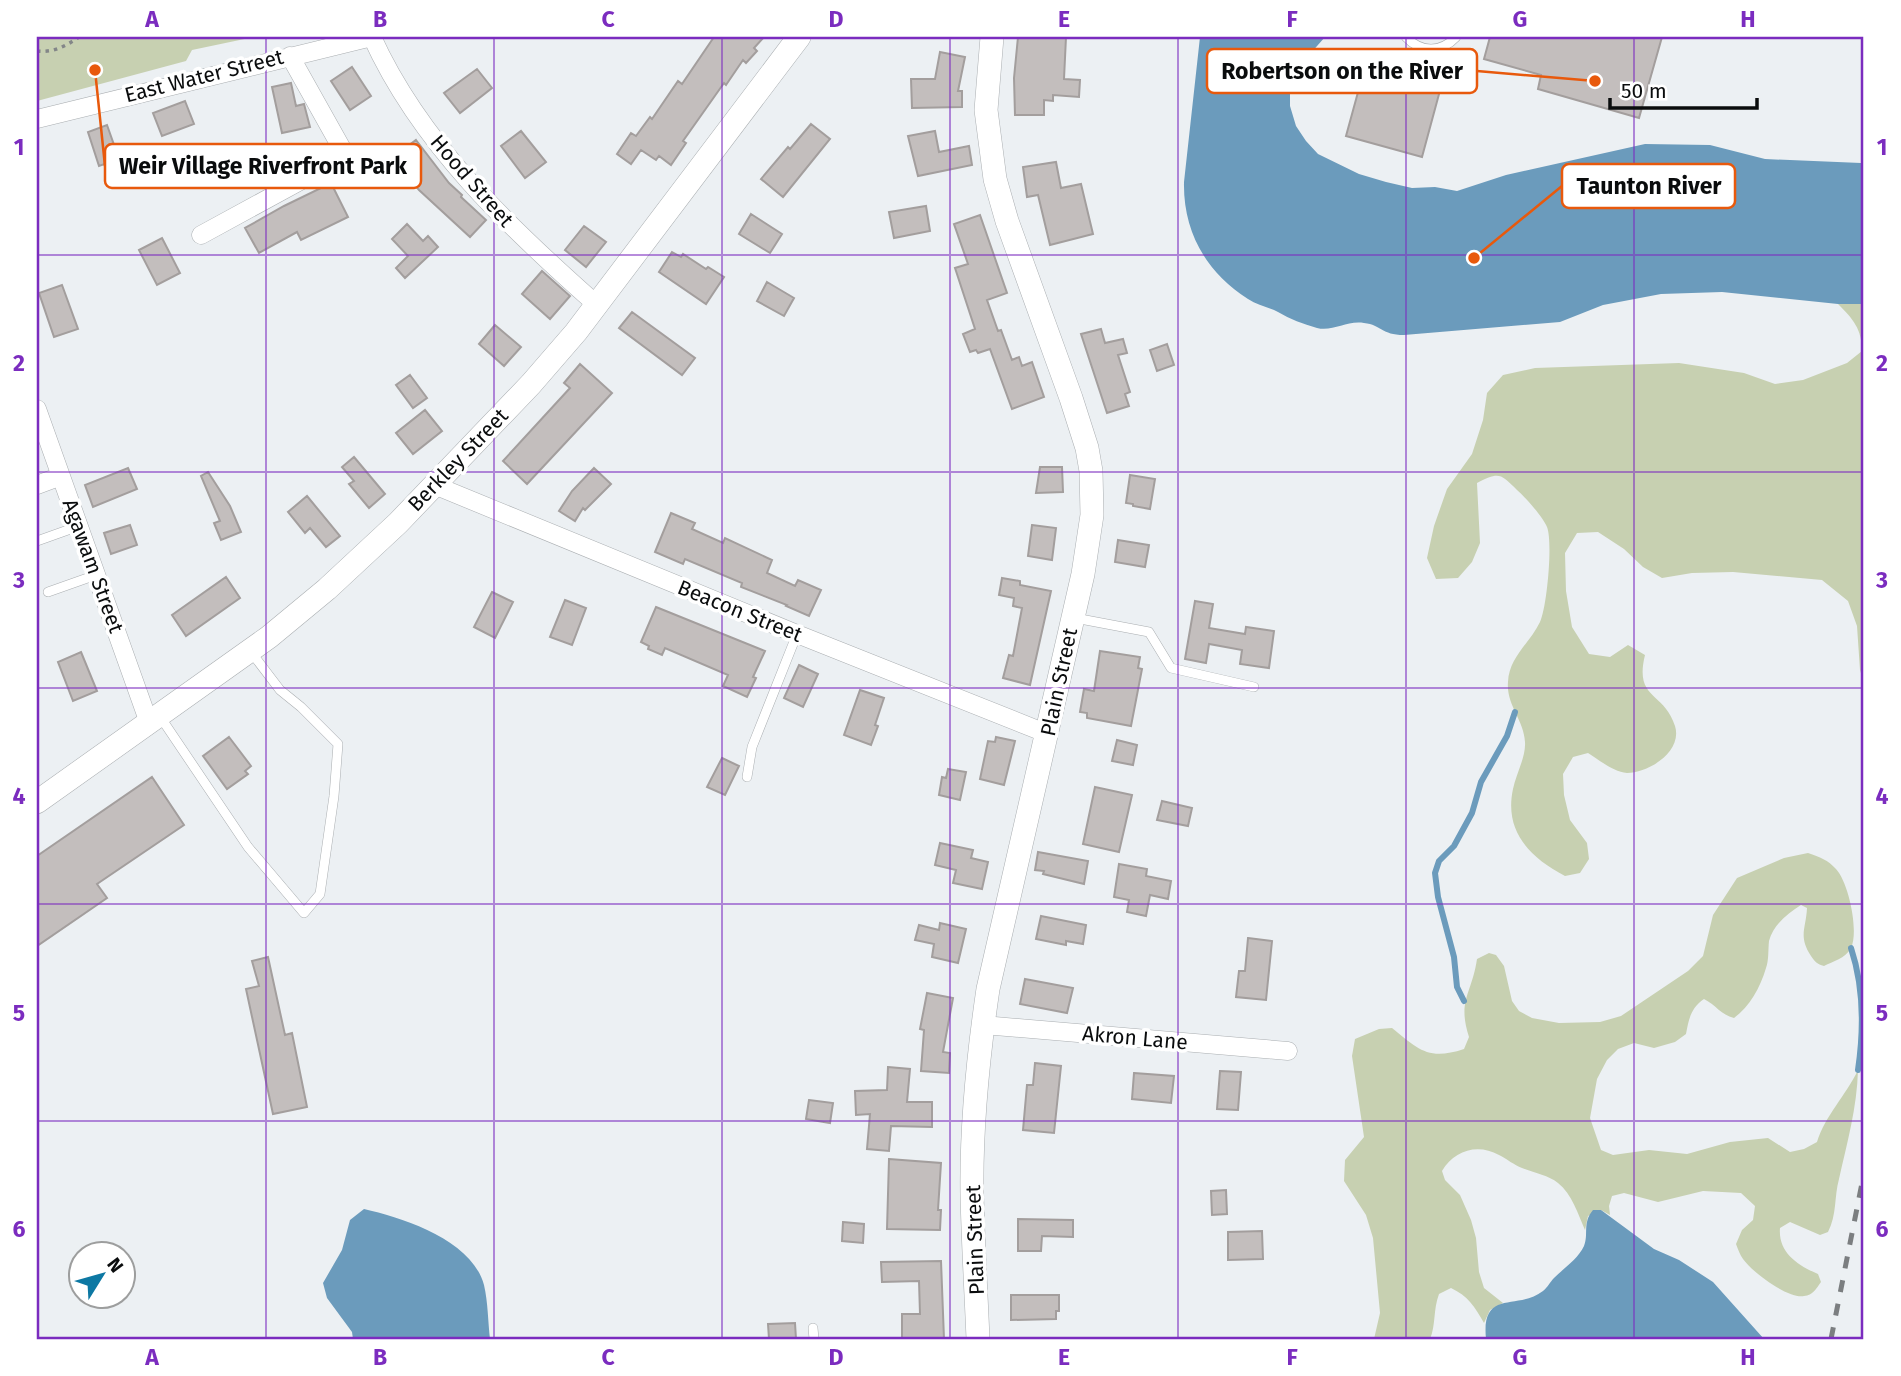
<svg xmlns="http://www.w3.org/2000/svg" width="1901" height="1376" font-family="'Fira Sans',sans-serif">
<rect width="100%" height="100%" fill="#ecf0f3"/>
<path fill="#c7d0b1" d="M37 37H254L192 50 186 61 37 101Z
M1838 304H1864V683L1860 670 1857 626 1848 601 1822 580 1733 572 1692 573 1662 578 1643 567 1624 549 1598 532 1577 533 1565 553 1566 591 1572 627 1589 654 1610 657 1628 645 1645 655C1634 700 1664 691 1675 726 1683 752 1648 773 1627 773 1614 772 1599 760 1588 753L1573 757 1563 774 1564 795 1570 820 1587 843 1589 859 1580 873 1565 876C1529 857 1504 831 1513 789 1516 774 1526 757 1525 742 1524 720 1506 705 1508 682 1509 657 1530 643 1540 622 1547 607 1553 542 1547 527 1543 517 1525 497 1517 490 1500 473 1499 472 1477 483L1480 543 1472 562 1458 578 1436 579 1427 558 1434 526 1447 489 1472 454 1483 420 1487 393 1503 375 1535 368 1679 363 1744 373 1775 384 1803 380 1847 363 1862 351C1862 329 1853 319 1838 304Z
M1808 853C1820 857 1828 860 1836 869 1849 883 1859 932 1851 948 1845 959 1833 961 1824 966 1817 964 1815 962 1811 956 1798 936 1806 929 1807 908L1801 905C1788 913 1773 925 1769 941 1768 950 1769 960 1766 968 1760 988 1750 1006 1734 1018 1721 1015 1716 1005 1704 999 1691 1008 1689 1018 1686 1034L1675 1042 1654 1048 1634 1043 1618 1049 1607 1060 1597 1079 1590 1118 1601 1150 1613 1155 1649 1150 1687 1154 1730 1142 1768 1138 1790 1152 1804 1149 1817 1142C1825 1116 1846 1095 1858 1070 1857 1108 1847 1143 1839 1179 1834 1197 1837 1215 1828 1232L1820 1235 1790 1222 1780 1228C1778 1252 1797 1265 1818 1274L1821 1282C1816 1289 1813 1295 1804 1296 1788 1299 1752 1272 1743 1259 1740 1255 1738 1249 1736 1244L1742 1230 1753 1220 1755 1206 1741 1193 1703 1191 1658 1202 1624 1193 1612 1196 1609 1206 1610 1215 1601 1210 1588 1216 1585 1230C1578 1214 1572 1194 1558 1183 1548 1175 1534 1173 1522 1168 1514 1165 1507 1159 1499 1155 1477 1143 1454 1151 1442 1171L1445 1180 1460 1195 1471 1220 1476 1238 1479 1272 1484 1288 1503 1303 1490 1310 1484 1323C1475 1307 1468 1296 1451 1288L1439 1294C1433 1310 1436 1325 1430 1339H1374L1380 1313 1373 1238 1366 1215 1344 1181 1345 1160 1364 1137 1352 1056 1355 1039 1379 1029 1392 1028C1418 1049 1428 1061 1464 1049L1469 1037C1457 1000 1472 994 1477 959L1489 953 1496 955 1504 966 1512 1001 1519 1011 1532 1018 1559 1023 1600 1022 1621 1016 1688 971 1703 956 1713 915 1737 878 1784 858Z"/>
<path fill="#6b9bbc" d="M1200 37H1325L1302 63 1295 76 1290 91V106L1296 126 1306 141 1318 154 1359 174 1386 182 1412 188 1435 187 1457 191 1506 175 1645 144 1710 145 1765 159 1861 163 1864 166V304H1838L1722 292 1661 294 1603 305 1560 322 1404 335C1381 335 1382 325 1364 323 1347 320 1333 332 1317 328 1303 324 1290 319 1278 312 1268 307 1257 305 1248 299 1206 272 1183 232 1184 182Z
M364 1209C404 1218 472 1240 484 1285 488 1302 488 1322 490 1339H353L352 1332 327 1298 323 1283 342 1250 350 1220Z
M1593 1210H1601L1654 1249 1679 1260 1713 1282 1764 1339H1486C1481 1288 1517 1311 1543 1291 1548 1287 1550 1282 1554 1278 1564 1268 1578 1259 1584 1246 1589 1234 1582 1223 1593 1210Z"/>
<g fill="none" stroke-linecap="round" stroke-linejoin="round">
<path stroke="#6b9bbc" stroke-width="6" d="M1851 948C1864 987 1864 1029 1858 1070
M1464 1001 1457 987 1454 957 1438 897 1435 873 1439 861 1454 846 1472 813 1481 782 1507 736 1515 712"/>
</g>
<path fill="#c3bebd" stroke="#a39e9d" stroke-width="2" d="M714 37H764L754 48 757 51 746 63 743 60 726 85 724 83 683 141 686 143 671 165 659 156 656 160 641 150 631 164 617 154 631 133 636 136 650 117 652 119 678 81 682 84Z
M1018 37H1066L1064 79 1080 80 1079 97 1053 95V101L1044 100V115H1015L1014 78Z
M1490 37H1662L1639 118 1538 89 1541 75 1484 59Z
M940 52 965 57 958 91H962V107L912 108 911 79H935Z
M1366 63 1442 83 1422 157 1346 136Z
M352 67 371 96 350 110 331 81Z
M477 69 492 88 460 113 444 93Z
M291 83 296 106 304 104 310 127 282 133 272 87Z
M185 101 194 124 162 136 153 113Z
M811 124 830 139 783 197 761 179 788 147 790 149Z
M107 125 119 159 99 166 88 132Z
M521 131 546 162 525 178 501 146Z
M935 131 939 152 969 146 972 165 918 176 908 136Z
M416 140 449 183 462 195 461 197 486 220 470 237 419 190 400 167 403 165 396 155Z
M1056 162 1061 188 1081 184 1093 234 1050 245 1038 195 1027 197 1023 167Z
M331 183 348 217 301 240 297 232 259 253 245 228 284 206Z
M926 206 930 231 894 238 889 212Z
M751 214 782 234 770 253 739 234Z
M980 215 1007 293 987 300 998 331 1001 330 1012 360 1019 357 1022 366 1032 362 1044 397 1012 409 990 349 978 353 976 350 970 352 963 334 975 329 955 268 968 264 954 224Z
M407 224 423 241 428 236 438 247 405 278 396 268 408 256 392 239Z
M584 226 606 242 586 267 565 250Z
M162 238 180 273 157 285 139 250Z
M672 252 681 257 683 254 706 269 708 267 724 277 706 304 659 272Z
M542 271 570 296 550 319 522 294Z
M767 282 794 298 784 316 757 301Z
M62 285 78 329 54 337 39 293Z
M632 312 695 358 682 375 619 328Z
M495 325 521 347 504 366 479 344Z
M1101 329 1105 343 1123 339 1127 353 1118 355 1130 392 1125 394 1129 406 1107 413 1081 334Z
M1167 344 1174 365 1157 371 1150 350Z
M580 364 612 393 527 484 503 461 570 388 564 383Z
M410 375 427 398 413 408 396 385Z
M425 410 442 431 413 454 396 433Z
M354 457 385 494 369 508 349 484 354 481 342 467Z
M1040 467H1062L1063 492 1036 493Z
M128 468 137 489 93 507 85 485Z
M594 468 611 484 585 510 583 508 575 521 559 511 572 491Z
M208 472 230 506 241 532 221 540 214 523 220 521 201 476Z
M1130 475 1155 479 1150 509 1133 506V504L1126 503Z
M307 496 340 536 326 547 310 528 305 533 288 512Z
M671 513 695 523 692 529 723 543 725 538 772 560 767 573 795 586 798 580 821 590 809 616 786 606 787 605 741 587 742 583 685 559 683 564 655 552Z
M130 525 137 545 111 554 104 533Z
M1032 525 1056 528 1052 560 1028 556Z
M1118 540 1149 545 1145 567 1115 562Z
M226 577 240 598 186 636 172 615Z
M1002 578 1020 581V585L1051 591 1030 685 1003 678 1009 655 1013 656 1022 608 1013 606 1014 598 999 595Z
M492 592 513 602 495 638 474 627Z
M565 600 586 608 572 645 550 637Z
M1195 601 1213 604 1209 628 1245 634 1246 627 1274 631 1269 668 1240 664 1242 650 1209 644 1206 663 1185 659Z
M656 607 765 651 753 677 756 678 747 697 723 686 728 675 665 648 662 655 648 649 649 646 641 642Z
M1100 651 1140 657 1138 668 1142 669 1131 726 1087 718V713L1080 712 1084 689 1094 691Z
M81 652 97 691 73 701 58 662Z
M799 665 818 674 803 707 784 698Z
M860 690 884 698 875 725 878 726 871 745 844 735Z
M229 737 251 766 245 771 248 774 227 789 203 756Z
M996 737 1015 741 1004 785 980 779 988 741 995 742Z
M1117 740 1137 745 1133 765 1112 761Z
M722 758 739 766 725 795 707 787Z
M948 769 966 772 960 800 939 795 942 777 946 778Z
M152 777 184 825 97 884 107 898 37 946V856Z
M1095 787 1132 795 1119 852 1083 844Z
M1162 801 1192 808 1188 826 1157 820Z
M940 843 973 850 971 858 988 862 982 889 953 883 956 870 935 865Z
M1038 852 1088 861 1084 884 1043 874 1044 871 1035 870Z
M1119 864 1147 869 1146 876 1171 881 1168 899 1150 895 1146 916 1127 912 1129 900 1114 897Z
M1041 916 1086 925 1083 944 1066 941V945L1036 939Z
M940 923 966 929 958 963 932 957 934 944 915 940 919 925 939 930Z
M1248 938 1272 941 1266 1000 1236 997 1239 971H1245Z
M268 957 285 1035 292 1033 307 1107 273 1114 246 989 259 986 252 961Z
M1025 979 1073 988 1067 1013 1020 1004Z
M927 993 953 998 943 1052 950 1053 949 1073 921 1071 924 1030 920 1029Z
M1035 1063 1061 1066 1054 1133 1023 1130 1027 1085H1033Z
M888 1067 910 1069 907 1102H932V1127L891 1126 889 1151 867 1149 870 1114 856 1115 855 1091 887 1090Z
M1220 1071 1241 1072 1238 1110 1217 1109Z
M1134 1073 1174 1076 1171 1103 1132 1099Z
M809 1100 833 1103 830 1123 806 1119Z
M889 1159 941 1163 938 1210H941L940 1230 887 1229Z
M1226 1190 1227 1214 1212 1215 1211 1191Z
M1018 1219 1073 1220V1237L1042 1236 1041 1251H1018Z
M843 1222 864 1224 863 1243 842 1241Z
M1262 1231 1263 1259 1228 1260V1232Z
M941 1261 944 1339H902V1314H920L919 1281 882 1282 881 1262Z
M1011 1295H1059V1311H1056V1319L1011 1320Z
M795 1323 796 1339H769L768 1324Z"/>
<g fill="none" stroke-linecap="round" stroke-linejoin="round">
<defs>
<path id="service" d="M1406 37C1421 53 1441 53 1456 37
M37 541 79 526
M48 592 96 575
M1075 618 1149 632 1171 668 1254 687
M159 715 248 847 304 913 320 894 334 796 338 744 301 707 280 690 251 652
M747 777 752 747 797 634
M813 1328 814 1339"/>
<path id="minor" d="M372 37C421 145 510 228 597 305
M37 119 372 37
M201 235 346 156 290 56
M37 409 149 723
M37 485 61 476
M434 485 797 634 1048 734
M983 1025 1288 1051"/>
<path id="secondary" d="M37 802 269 637 327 589 398 523 531 384 576 332 799 37
M978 1339C976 1291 973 1242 972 1194 971 1125 978 1057 988 989L1083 574 1092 515 1091 471 1087 448 1071 398 1007 221 995 179 986 110 992 37"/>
</defs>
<use href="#service" stroke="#aaaeb1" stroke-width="10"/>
<use href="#minor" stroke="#aaaeb1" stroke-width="19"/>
<use href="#secondary" stroke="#aaaeb1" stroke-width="24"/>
<path stroke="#838688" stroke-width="3.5" stroke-dasharray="3.5 5" stroke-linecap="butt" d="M37 51C53 53 66 46 79 37"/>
<use href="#service" stroke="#fff" stroke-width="9"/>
<use href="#minor" stroke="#fff" stroke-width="18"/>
<use href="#secondary" stroke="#fff" stroke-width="23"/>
<path stroke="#7b7e80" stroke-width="5" stroke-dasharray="12 12" stroke-linecap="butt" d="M1831 1339 1864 1173"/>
</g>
<path fill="none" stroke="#7b2cbf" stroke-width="2" stroke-opacity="0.55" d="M266 37V1339M494 37V1339M722 37V1339M950 37V1339M1178 37V1339M1406 37V1339M1634 37V1339M37 255H1864M37 472H1864M37 688H1864M37 904H1864M37 1121H1864"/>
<g text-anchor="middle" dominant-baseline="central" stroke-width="7" stroke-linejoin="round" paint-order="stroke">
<g font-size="21" fill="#0a0c0d" stroke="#fff">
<text transform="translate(204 76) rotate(-14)">East Water Street</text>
<text transform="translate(472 181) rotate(49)">Hood Street</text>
<text transform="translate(458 460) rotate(-46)">Berkley Street</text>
<text transform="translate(93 566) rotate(70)">Agawam Street</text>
<text transform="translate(740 611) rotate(22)">Beacon Street</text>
<text transform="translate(1059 682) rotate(-78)">Plain Street</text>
<text transform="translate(1135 1038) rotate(5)">Akron Lane</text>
<text transform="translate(975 1240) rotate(-92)">Plain Street</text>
</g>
</g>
<path fill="none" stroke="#e8590c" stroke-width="2.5" d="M1595 81L1477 71M95 70L105 166M1474 258L1562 186"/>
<g fill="#e8590c" stroke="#fff" stroke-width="2.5">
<circle cx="1595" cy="81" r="7"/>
<circle cx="95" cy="70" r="7"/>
<circle cx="1474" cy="258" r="7"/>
</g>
<g fill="#fff" stroke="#e8590c" stroke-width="2.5">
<rect x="1207" y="49" width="270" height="44" rx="7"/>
<rect x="105" y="144" width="316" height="44" rx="7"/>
<rect x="1562" y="164" width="173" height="44" rx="7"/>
</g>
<g font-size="23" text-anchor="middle" font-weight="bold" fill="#0a0c0d">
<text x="1342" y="79">Robertson on the River</text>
<text x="263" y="174">Weir Village Riverfront Park</text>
<text x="1649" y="194">Taunton River</text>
</g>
<rect width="1901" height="1376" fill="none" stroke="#ffffff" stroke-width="77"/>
<g transform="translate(102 1275) rotate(53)"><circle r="33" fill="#ffffff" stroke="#9d9e9e" stroke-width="2"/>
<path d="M0-5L12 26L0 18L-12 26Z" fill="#0d78a3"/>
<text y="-10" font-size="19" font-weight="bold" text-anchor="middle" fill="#0a0c0d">N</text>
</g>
<path d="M1610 98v10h147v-10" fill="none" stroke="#0a0c0d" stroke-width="3.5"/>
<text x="1621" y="98" font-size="21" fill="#0a0c0d" stroke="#ffffff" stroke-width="5" paint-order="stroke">50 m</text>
<rect x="38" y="38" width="1824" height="1300" fill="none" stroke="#7b2cbf" stroke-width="2.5"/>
<g font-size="23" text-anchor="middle" font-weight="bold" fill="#7b2cbf">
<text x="152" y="27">A</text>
<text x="380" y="27">B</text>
<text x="608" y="27">C</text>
<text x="836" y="27">D</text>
<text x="1064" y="27">E</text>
<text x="1292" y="27">F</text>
<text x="1520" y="27">G</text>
<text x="1748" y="27">H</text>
<text x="19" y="155">1</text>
<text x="1882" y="155">1</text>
<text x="19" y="371">2</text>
<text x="1882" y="371">2</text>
<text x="19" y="588">3</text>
<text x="1882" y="588">3</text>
<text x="19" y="804">4</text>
<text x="1882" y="804">4</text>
<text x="19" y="1021">5</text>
<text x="1882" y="1021">5</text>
<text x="19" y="1237">6</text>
<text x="1882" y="1237">6</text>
<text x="152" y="1365">A</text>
<text x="380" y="1365">B</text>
<text x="608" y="1365">C</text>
<text x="836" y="1365">D</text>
<text x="1064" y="1365">E</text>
<text x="1292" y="1365">F</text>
<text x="1520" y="1365">G</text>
<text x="1748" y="1365">H</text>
</g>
</svg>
